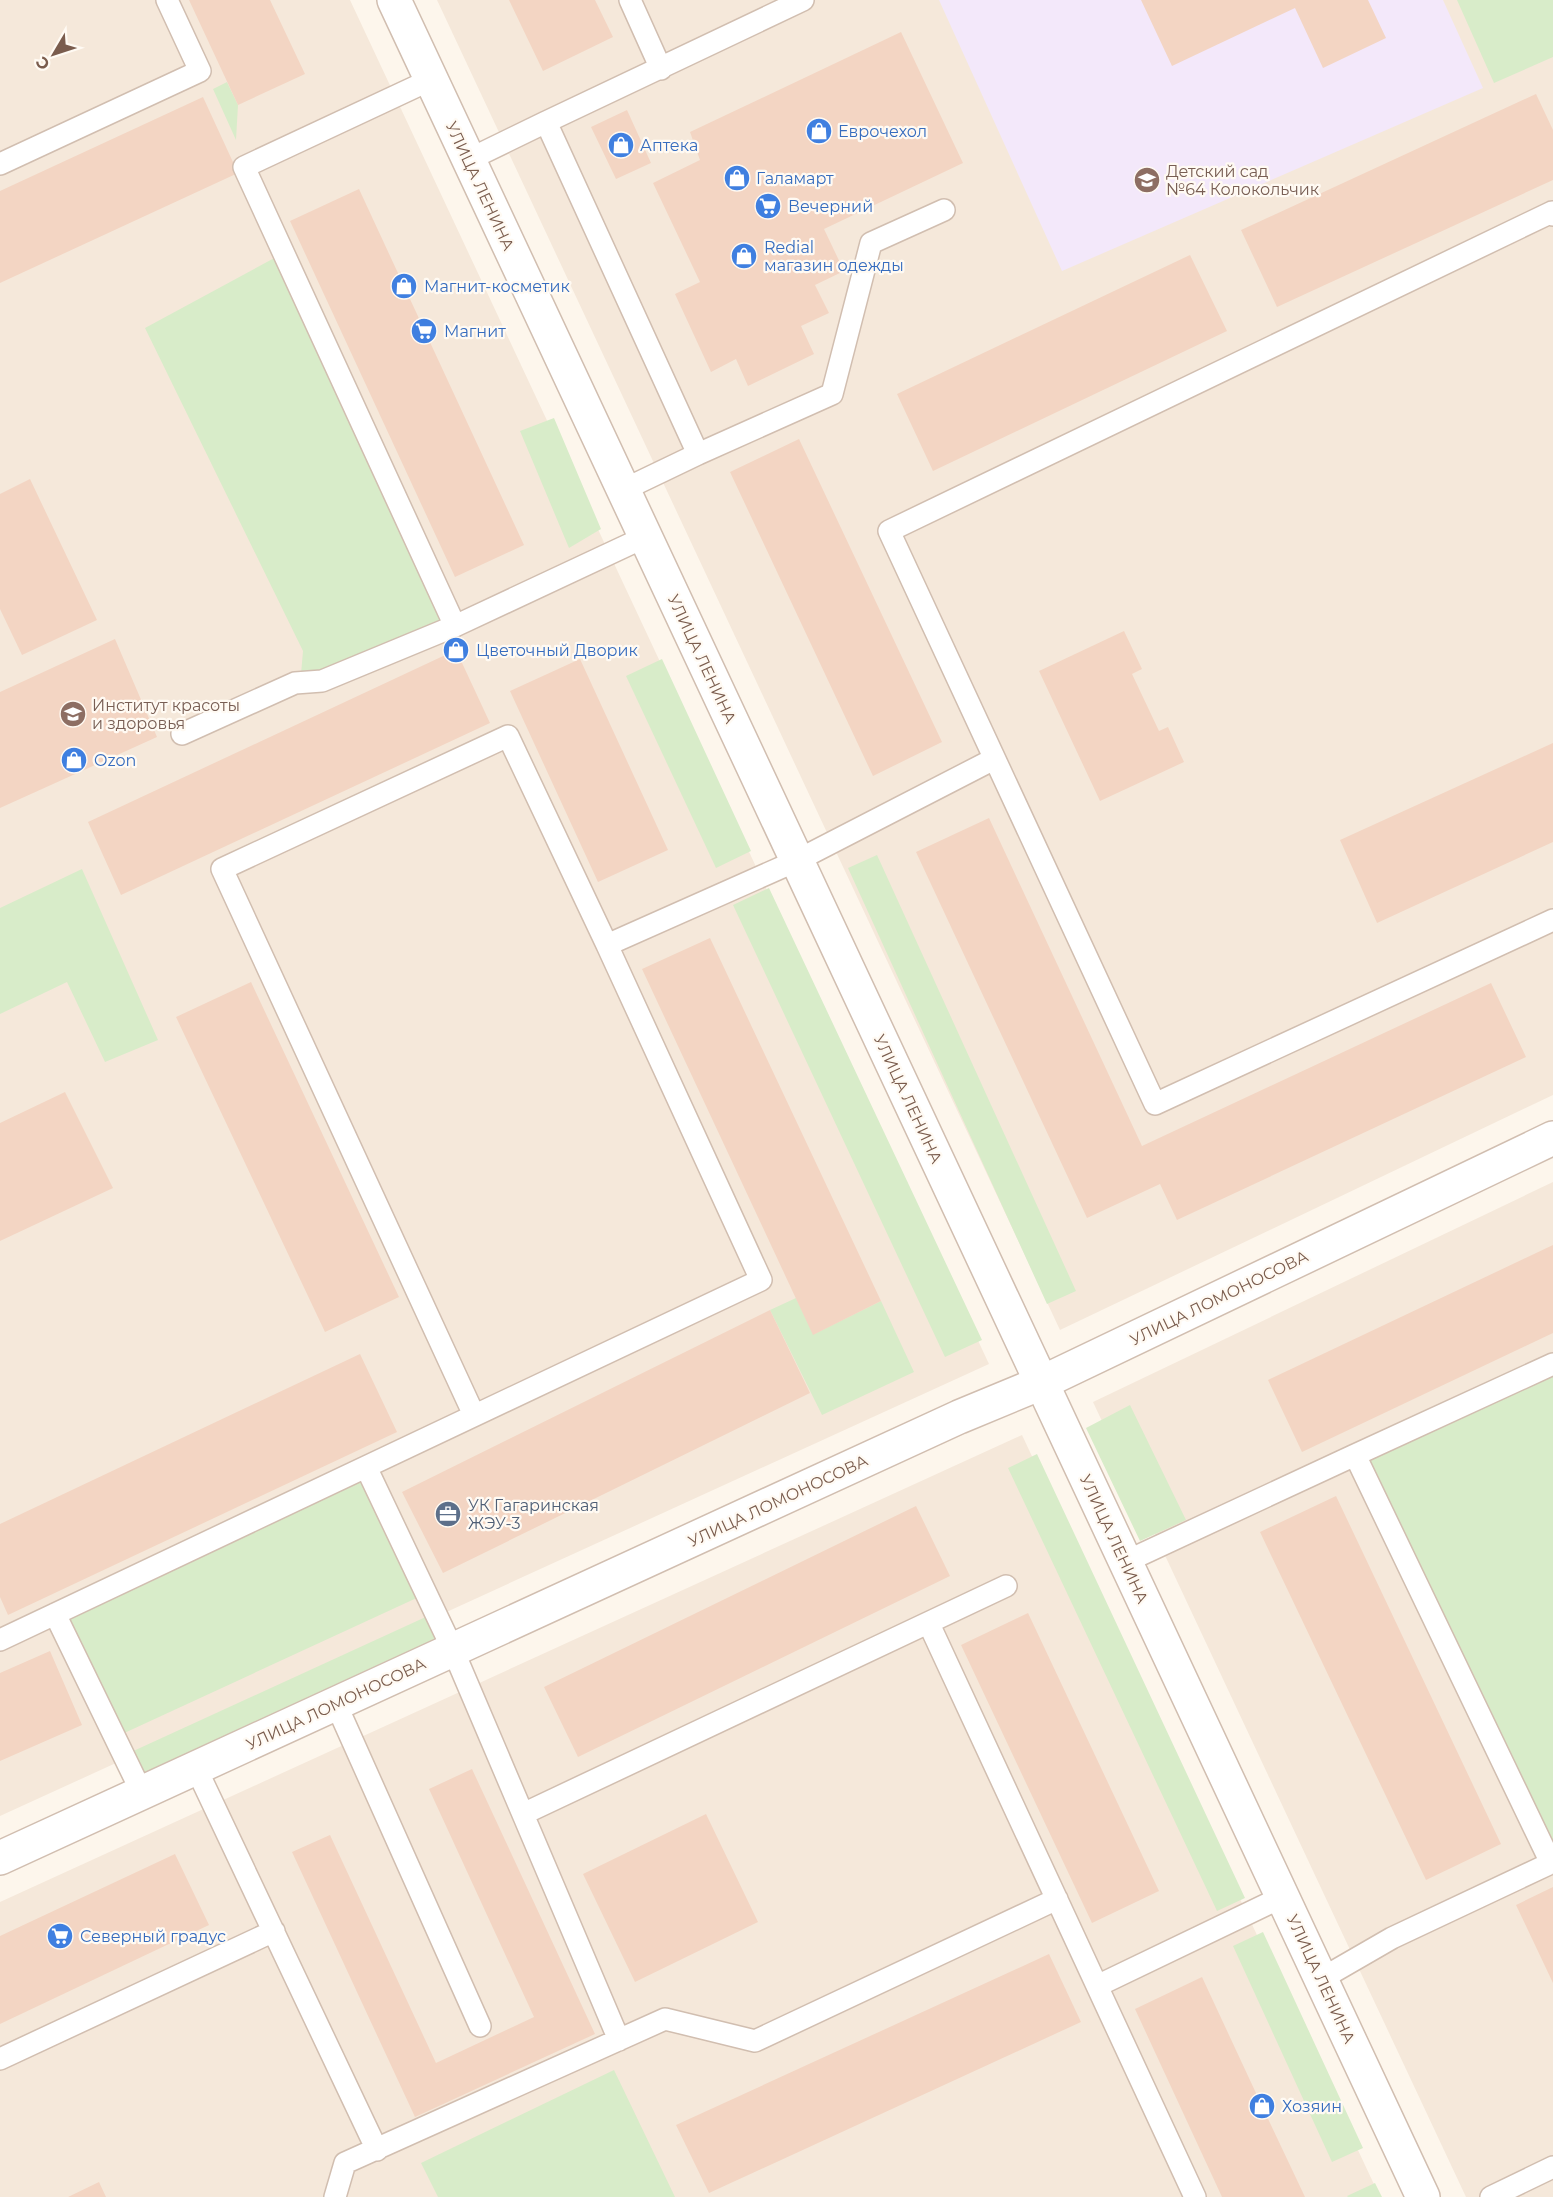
<svg xmlns="http://www.w3.org/2000/svg" width="1553" height="2197" font-family="Montserrat,sans-serif">
<rect width="100%" height="100%" fill="#fdf6ec"/>
<path fill="#f5e8da" d="M0 0H350L989 1364 0 1816Z
M437 0H1553V1095L1060 1330Z
M1553 1182V2197H1466L1093 1402Z
M1022 1435 1380 2197H0V1902Z"/>
<path fill="#f3e8fa" d="M939 0H1443L1483 88 1062 271Z"/>
<path fill="#d8ecc9" d="M1457 0H1553V57L1494 83Z
M227 82 238 105 236 140 213 89Z
M278 256 445 620 318 673 301 674 303 651 145 328Z
M554 418 601 529 569 548 520 431Z
M662 659 751 851 716 868 626 676Z
M877 855 1076 1291 1047 1304 848 868Z
M82 869 158 1040 105 1062 67 982 0 1014V908Z
M769 888 982 1340 945 1357 733 905Z
M796 1298 814 1334 881 1301 914 1372 822 1415 770 1310Z
M1553 1371V1852L1364 1459Z
M1130 1405 1186 1520 1140 1541 1086 1428Z
M1037 1454 1245 1898 1217 1911 1008 1468Z
M361 1474 421 1596 120 1735 62 1617Z
M430 1615 441 1642 142 1780 129 1753Z
M1263 1932 1363 2148 1332 2162 1233 1946Z
M614 2070 675 2197H438L421 2163Z
M1375 2183 1382 2197H1348L1347 2196Z"/>
<path fill="#f3d5c3" d="M189 0H270L305 74 238 105Z
M509 0H595L613 37 543 71Z
M1141 0H1368L1386 38 1323 68 1295 8 1172 66Z
M901 32 963 163 824 229 844 271 815 285 829 313 801 326 814 354 748 386 736 359 711 372 675 294 700 282 653 183 700 160 690 132Z
M1536 94 1553 130V180L1277 307 1241 230Z
M203 97 238 173 0 283V191Z
M627 110 651 163 616 179 591 127Z
M359 189 524 545 455 577 290 221Z
M1190 255 1227 331 933 471 897 394Z
M799 439 942 742 873 776 730 472Z
M30 479 97 620 22 655 0 609V494Z
M1124 631 1142 669 1132 674 1159 731 1168 727 1184 762 1100 801 1039 671Z
M115 639 157 737 0 808V692Z
M456 650 490 723 121 895 88 822Z
M580 659 668 850 598 882 510 691Z
M1553 743V842L1377 923 1340 840Z
M989 818 1142 1146 1491 983 1526 1057 1177 1220 1160 1184 1087 1218 916 852Z
M710 938 881 1301 813 1335 642 969Z
M251 982 399 1297 325 1332 176 1017Z
M65 1092 113 1188 0 1241V1123Z
M1553 1245V1333L1302 1452 1268 1380Z
M770 1310 810 1393 443 1573 402 1492Z
M360 1354 397 1432 8 1615 0 1597V1524Z
M1336 1496 1501 1844 1426 1880 1260 1532Z
M916 1506 950 1576 578 1757 544 1687Z
M1028 1613 1159 1891 1092 1923 961 1645Z
M50 1651 82 1725 0 1761V1673Z
M472 1769 595 2034 415 2117 292 1852 330 1835 436 2063 534 2017 429 1789Z
M706 1814 758 1922 635 1982 583 1874Z
M175 1854 209 1925 0 2024V1936Z
M1553 1887V1983L1516 1905Z
M1049 1954 1081 2022 709 2193 676 2125Z
M1202 1977 1262 2106 1305 2197H1222L1135 2009Z
M99 2182 106 2197H68Z"/>
<g fill="none" stroke-linecap="round" stroke-linejoin="round">
<defs>
<path id="service" d="M630 0 661 69
M430 80 244 167 455 626
M546 122 803 0
M468 160 546 122 698 454 623 490
M0 164 200 71 167 0
M1553 215 1552 212 889 531 1155 1104 1553 920
M698 454 832 394 871 243 944 210
M182 734 295 683 322 681 455 626 645 537
M1553 1364 1355 1455 1551 1863 1553 1861
M474 1415 222 869 508 736 607 945
M366 1467 453 1650 619 2040
M1125 1562 1355 1455
M55 1614 142 1793
M929 1624 1195 2197
M0 1640 761 1280 607 945 796 861 994 759
M336 1704 480 2026
M196 1768 377 2150
M523 1814 1006 1586
M1321 1979 1392 1938 1551 1863
M1097 1986 1282 1897
M0 2059 274 1931
M335 2197 345 2163 665 2019 755 2041 1057 1899
M1491 2197 1553 2167"/>
<path id="minor" d="M0 1858 959 1417 1041 1383 1553 1138"/>
<path id="tertiary" d="M394 0 1423 2197"/>
</defs>
<use href="#service" stroke="#d1beb0" stroke-width="24"/>
<use href="#minor" stroke="#d1beb0" stroke-width="36"/>
<use href="#tertiary" stroke="#d1beb0" stroke-width="36"/>
<use href="#service" stroke="#fff" stroke-width="21"/>
<use href="#minor" stroke="#fff" stroke-width="33"/>
<use href="#tertiary" stroke="#fff" stroke-width="33"/>
</g>
<defs>
<symbol id="shop-disc" viewBox="-11 -11 22 22"><circle r="9.5" fill="#3f7fe0" stroke="#fffaf3"/><path d="M-5-2.5h2.3a2.7 3.5 0 0 1 5.4 0H5L5.5 6h-11ZM-1.5-2.5h3a1.5 2.3 0 0 0-3 0Z" fill="#fff"/></symbol>
<symbol id="school-disc" viewBox="-11 -11 22 22"><circle r="9.5" fill="#8d6e63" stroke="#fffaf3"/><path d="M0-5L7-2L0 1L-7-2ZM-4 1L0 2.5L4 1V4Q0 6-4 4Z" fill="#fff"/></symbol>
<symbol id="supermarket-disc" viewBox="-11 -11 22 22"><circle r="9.5" fill="#3f7fe0" stroke="#fffaf3"/><path d="M-6-5.5h2.5l.6 2H6L4.5 2H-2.5L-4.4-4H-6ZM-1.5 3.2a1.3 1.3 0 1 0 .1 0ZM3 3.2a1.3 1.3 0 1 0 .1 0Z" fill="#fff"/></symbol>
<symbol id="university-disc" viewBox="-11 -11 22 22"><circle r="9.5" fill="#8d6e63" stroke="#fffaf3"/><path d="M0-5L7-2L0 1L-7-2ZM-4 1L0 2.5L4 1V4Q0 6-4 4Z" fill="#fff"/></symbol>
<symbol id="office-disc" viewBox="-11 -11 22 22"><circle r="9.5" fill="#5c6f8a" stroke="#fffaf3"/><path d="M-6-3h4V-5.5h4V-3h4V5H-6ZM-1-4.5V-3h2v-1.5ZM-6 0V1H6V0Z" fill="#fff"/></symbol>
</defs>
<g fill-rule="evenodd">
<use href="#shop-disc" x="804" y="116" width="30" height="30"/>
<use href="#shop-disc" x="606" y="130" width="30" height="30"/>
<use href="#shop-disc" x="722" y="163" width="30" height="30"/>
<use href="#school-disc" x="1132" y="165" width="30" height="30"/>
<use href="#supermarket-disc" x="753" y="191" width="30" height="30"/>
<use href="#shop-disc" x="729" y="241" width="30" height="30"/>
<use href="#shop-disc" x="389" y="271" width="30" height="30"/>
<use href="#supermarket-disc" x="409" y="316" width="30" height="30"/>
<use href="#shop-disc" x="441" y="635" width="30" height="30"/>
<use href="#university-disc" x="58" y="699" width="30" height="30"/>
<use href="#shop-disc" x="59" y="745" width="30" height="30"/>
<use href="#office-disc" x="433" y="1499" width="30" height="30"/>
<use href="#supermarket-disc" x="45" y="1921" width="30" height="30"/>
<use href="#shop-disc" x="1247" y="2091" width="30" height="30"/>
</g>
<g text-anchor="middle" dominant-baseline="central" stroke-width="4.5" stroke-linejoin="round" paint-order="stroke">
<g font-size="16" fill="#366cbe" stroke="#fffaf3" text-anchor="start">
<text x="838" y="131">Еврочехол</text>
<text x="640" y="145">Аптека</text>
<text x="756" y="178">Галамарт</text>
<text x="788" y="206">Вечерний</text>
<text x="764" y="247">Redial<tspan x="764" dy="18">магазин одежды</tspan></text>
<text x="424" y="286">Магнит-косметик</text>
<text x="444" y="331">Магнит</text>
<text x="476" y="650">Цветочный Дворик</text>
<text x="94" y="760">Ozon</text>
<text x="80" y="1936">Северный градус</text>
<text x="1282" y="2106">Хозяин</text>
</g>
<g font-size="16" fill="#785e54" stroke="#fffaf3" text-anchor="start">
<text x="1166" y="171">Детский сад<tspan x="1166" dy="18">№64 Колокольчик</tspan></text>
<text x="92" y="705">Институт красоты<tspan x="92" dy="18">и здоровья</tspan></text>
</g>
<g font-size="16" fill="#7a5c4d" stroke="#fffaf3">
<text transform="translate(480 186) rotate(65)">УЛИЦА ЛЕНИНА</text>
<text transform="translate(702 659) rotate(65)">УЛИЦА ЛЕНИНА</text>
<text transform="translate(908 1099) rotate(65)">УЛИЦА ЛЕНИНА</text>
<text transform="translate(1219 1298) rotate(-26)">УЛИЦА ЛОМОНОСОВА</text>
<text transform="translate(778 1501) rotate(-25)">УЛИЦА ЛОМОНОСОВА</text>
<text transform="translate(1114 1539) rotate(65)">УЛИЦА ЛЕНИНА</text>
<text transform="translate(336 1704) rotate(-25)">УЛИЦА ЛОМОНОСОВА</text>
<text transform="translate(1321 1979) rotate(65)">УЛИЦА ЛЕНИНА</text>
</g>
<g font-size="16" fill="#4e5e75" stroke="#fffaf3" text-anchor="start">
<text x="468" y="1505">УК Гагаринская<tspan x="468" dy="18">ЖЭУ-3</tspan></text>
</g>
</g>
<g transform="translate(54 54) rotate(231)" stroke="#fffaf3" stroke-width="4.5" paint-order="stroke">
<path d="M0-4.5L10 22L0 15L-10 22Z" fill="#7a5c4d"/>
<text y="-9" font-size="16" font-weight="bold" text-anchor="middle" fill="#7a5c4d">С</text>
</g>
</svg>
